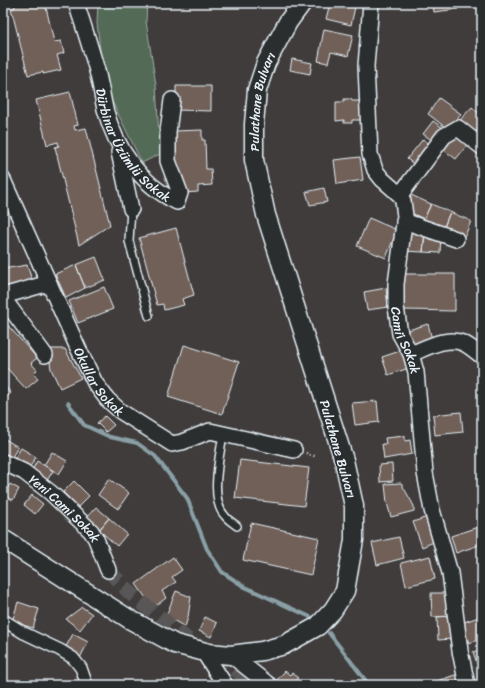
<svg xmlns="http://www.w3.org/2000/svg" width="485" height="688" font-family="Sriracha,sans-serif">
<rect width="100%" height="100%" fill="#3f3c3b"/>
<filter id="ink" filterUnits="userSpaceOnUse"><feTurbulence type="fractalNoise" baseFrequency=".025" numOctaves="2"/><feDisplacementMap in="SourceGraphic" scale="8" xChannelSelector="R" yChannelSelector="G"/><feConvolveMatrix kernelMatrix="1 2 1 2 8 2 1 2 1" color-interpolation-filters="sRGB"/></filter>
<g filter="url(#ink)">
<path fill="#526a56" stroke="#9daea7" d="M98 3H147L146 21 156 85 160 154 142 163 104 85 97 23Z"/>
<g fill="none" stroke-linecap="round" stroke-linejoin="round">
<path stroke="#8aa0a6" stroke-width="4" d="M68 403 84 425 110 437 137 443 155 456 187 498 207 549 222 572 245 587 317 620
M329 633 369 685"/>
</g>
<path fill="#716058" stroke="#e8f1f8" d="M3 3H45L54 42 61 41 64 53 57 55 61 70 43 74V72L28 75 11 8H15L14 3 3 6Z
M330 3H348L355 7 351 25 326 19Z
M433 3H458V9L434 12Z
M324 29 353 35 348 56 331 52 328 63 318 61Z
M292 59 312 63 310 74 290 70Z
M176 86H211V111L176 110Z
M70 92 78 125 74 126 75 130 86 128 110 225 79 245 55 147 59 146 58 142 47 145 36 100Z
M439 98 461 114 449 130 428 114Z
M344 99H351L352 101H360L361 120H352V123H344V120L336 121V102H344Z
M472 107 482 116V125L474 133 460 120Z
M433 121 446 130 436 143 423 134Z
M202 130V140H205L206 169H211L212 185 198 186V192L185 193 181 186V173H177L176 154H173L175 131Z
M453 131 468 144 456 159 440 147Z
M423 139 433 147 418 167 407 159Z
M360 157 363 180 337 184 334 160Z
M324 188 327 202 310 205 306 192Z
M411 195 431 204 424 219 405 210Z
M431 204 450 212 444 227 424 219Z
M450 212 471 221 465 236 444 227Z
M369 218 397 230 386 258 357 246Z
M404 225 425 232 423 252 403 251Z
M176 228 194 295 182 299 184 305 164 310 163 304 157 305 139 238Z
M425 232 441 236 440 253 423 252Z
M96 257 105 280 85 288 76 265Z
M27 265 32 280 7 292 3 287V269Z
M76 265 85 288 66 298 55 274Z
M404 274H455V311L404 310Z
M104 287 113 309 78 323 69 301Z
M386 288 388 307 367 310 364 292Z
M3 320 37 358 31 363 37 370 33 373 38 379 26 389 3 364Z
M428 324 433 343 411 350 405 331Z
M184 345 239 362 222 414 168 397Z
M48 349H65L81 378 60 388 51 369Z
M403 350 409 368 388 375 382 357Z
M3 384 11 393 3 401Z
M377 401 379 422 355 425 352 403Z
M461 412 463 432 435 435 433 415Z
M105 416 114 425 106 432 97 423Z
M405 436V441L410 440 412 454 384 459 382 444H386L385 438Z
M3 438 18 447 10 460 3 456Z
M21 448 36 457 28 470 13 461Z
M52 452 67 461 59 474 44 465Z
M240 460 309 468 304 506 235 498Z
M37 461 53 471 46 482 31 472Z
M392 464 393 481 380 482 379 465Z
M109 479 129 493 118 509 98 495Z
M74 481 89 496 78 507 63 492Z
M401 483 414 506V511L391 517 387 503 385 484Z
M10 484 19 489 13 500 3 495Z
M32 495 43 504 35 514 24 505Z
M96 507 109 518 99 530 86 518Z
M427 517 436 541 422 547 413 522Z
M109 518 127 534 117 546 99 530Z
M251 523 319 538 311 575 243 560Z
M478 527 482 537V544L456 553 451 536Z
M399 537 404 558 377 565 372 543Z
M430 556 435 579 406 586 401 563Z
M173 557 182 570 172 577 176 582 162 591 166 598 153 608 136 584Z
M176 591 191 597 188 617 185 627 166 616Z
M431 593H450L451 616 432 617Z
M18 602 39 609 33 628 12 622Z
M82 607 92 614 80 630 66 619Z
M451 616 452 639 438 640 437 617Z
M482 616V639L469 643 461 623Z
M205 617 217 623 211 637 199 631Z
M73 634 88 642 80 658 64 650Z
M482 649V671L480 672 473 652Z
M285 671 290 675 292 673 298 678 296 680 300 685H283L277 680Z
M458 674 461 685H431V683Z"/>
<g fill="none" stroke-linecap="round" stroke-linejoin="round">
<path stroke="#585757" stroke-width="15" stroke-dasharray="15 8" stroke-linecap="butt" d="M108 570 131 594 187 639 247 677"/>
<defs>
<path id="service" d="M131 209 129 241 149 316
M223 434C220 455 209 500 225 516 228 520 233 523 237 526"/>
<path id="pedestrian" d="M3 620 24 633 60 650 73 658 81 668 87 685"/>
<g id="minor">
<path id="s1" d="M76 3C83 24 90 46 96 67 100 81 102 95 105 109 116 149 140 184 177 202L180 193 168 161V132L172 100"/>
<path id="s2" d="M371 3 366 66 370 154 375 170 382 179 400 195 403 201 405 216 396 284V307L400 334 411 354 416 372 425 473 432 510 450 573 460 651 467 685"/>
<path d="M119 152 131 209"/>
<path id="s3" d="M3 180 78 348 95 383 107 399 120 411 172 444 182 442 210 431 294 450"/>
<path d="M400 195 444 136 458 128 482 147"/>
<path d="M404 221 456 239"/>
<path d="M3 296 49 283"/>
<path d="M3 298 45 355"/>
<path d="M411 354C426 348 447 336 463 343 470 346 476 352 482 356"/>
<path id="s4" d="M3 462 24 472 51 493 91 531 96 539 108 570"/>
<path d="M203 651 225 685"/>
<path d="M231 655 269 685"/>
</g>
<g id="tertiary">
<path id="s5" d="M3 539 129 619 175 644 209 653 231 655 262 651 284 645 318 626 333 610 345 591 354 540V506L344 460 266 215 254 160V124L257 90 266 63 288 22 302 3"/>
</g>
</defs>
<use href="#service" stroke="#e8f1f8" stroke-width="10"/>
<use href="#pedestrian" stroke="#e8f1f8" stroke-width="14"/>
<use href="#minor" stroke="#e8f1f8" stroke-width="18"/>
<use href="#tertiary" stroke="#e8f1f8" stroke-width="21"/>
<path stroke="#e8f1f8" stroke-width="2.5" stroke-dasharray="1 3" stroke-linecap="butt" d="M306 453 317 457"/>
<use href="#service" stroke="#2a2d2e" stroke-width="7"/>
<use href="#pedestrian" stroke="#2a2d2e" stroke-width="11"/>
<use href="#minor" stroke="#2a2d2e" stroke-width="15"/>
<use href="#tertiary" stroke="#2a2d2e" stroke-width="18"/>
</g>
</g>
<g text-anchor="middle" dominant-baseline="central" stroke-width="3" stroke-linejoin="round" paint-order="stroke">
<g font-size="13" fill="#e8f1f8" stroke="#2a2d2e">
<text stroke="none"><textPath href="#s5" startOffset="902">Pulathane Bulvarı</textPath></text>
<text stroke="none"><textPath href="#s1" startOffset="156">Dürbinar Üzümlü Sokak</textPath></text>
<text stroke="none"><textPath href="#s2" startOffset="352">Camii Sokak</textPath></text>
<text stroke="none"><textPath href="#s3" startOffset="224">Okullar Sokak</textPath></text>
<text transform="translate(338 449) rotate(74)">Pulathane Bulvarı</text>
<text stroke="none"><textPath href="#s4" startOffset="78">Yeni Cami Sokak</textPath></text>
</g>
</g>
<rect width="485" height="688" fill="none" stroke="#2a2d2e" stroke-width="16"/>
<rect x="8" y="8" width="469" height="672" fill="none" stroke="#e8f1f8" stroke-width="1.5" filter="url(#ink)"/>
</svg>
